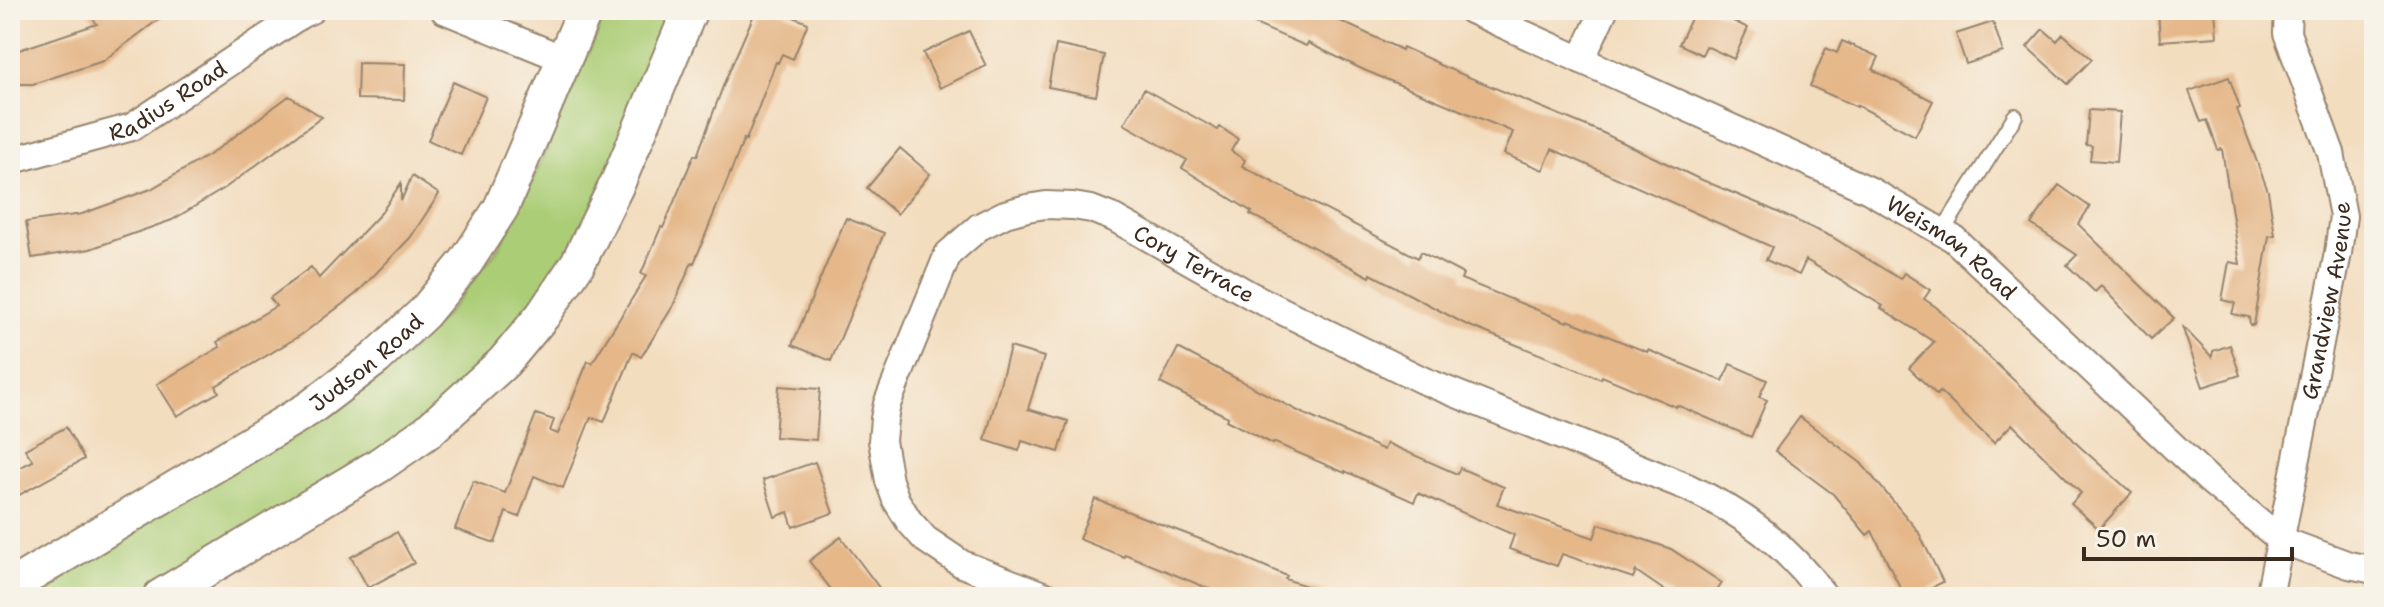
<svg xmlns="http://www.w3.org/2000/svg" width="2384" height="607" font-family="'Shantell Sans',sans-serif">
<rect width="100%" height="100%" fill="#f7f3e8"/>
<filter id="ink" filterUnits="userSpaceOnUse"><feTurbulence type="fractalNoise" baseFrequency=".0125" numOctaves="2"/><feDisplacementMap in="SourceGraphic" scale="16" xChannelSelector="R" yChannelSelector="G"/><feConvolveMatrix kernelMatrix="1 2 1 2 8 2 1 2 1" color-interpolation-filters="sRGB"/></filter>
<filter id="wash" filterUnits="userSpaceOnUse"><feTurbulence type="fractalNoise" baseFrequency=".006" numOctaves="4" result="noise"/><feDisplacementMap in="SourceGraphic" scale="32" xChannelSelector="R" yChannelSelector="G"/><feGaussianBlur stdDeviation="1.8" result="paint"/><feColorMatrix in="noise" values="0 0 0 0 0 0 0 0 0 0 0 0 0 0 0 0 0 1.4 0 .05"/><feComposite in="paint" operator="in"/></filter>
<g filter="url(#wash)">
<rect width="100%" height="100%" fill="#f3ddbf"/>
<path fill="#abcd76" stroke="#737c4a" stroke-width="2" d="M607 10H680L575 247 484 367 422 422 338 476 141 595 136 597H20L347 400 401 360 446 314 498 248 531 183Z"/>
<g id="blocks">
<path fill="#e5b789" d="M86 10H171L103 61 33 84H10V53L97 24Z
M756 10H777L808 23 793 59 782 54 778 63 776 62 746 140 744 139 694 263 692 262 673 306 641 357 633 352 604 422 591 417 563 488 534 476 519 517 506 512 495 543 455 529 473 481 505 493 536 414 554 420 550 431 558 434 588 361 592 363 646 276 641 274 661 227 663 228 694 155 697 156 725 81Z
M1222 10H1311L1334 18 1402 50 1403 47 1438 63 1437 64 1601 132 1695 177 1762 205 1832 237 1900 279 1904 273 1930 290 1924 299 1936 307 2053 417 2078 445 2132 493 2099 529 2071 504 2081 493 2012 424 1994 443 1940 392 1937 395 1909 368 1934 342 1881 308 1883 306 1806 260 1799 275 1766 260 1772 247 1552 149 1543 170 1504 154 1513 132 1364 70 1308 43 1306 46Z
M1695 10H1710L1748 28 1734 59 1706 46 1702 55 1679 44Z
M2158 10H2215L2217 37 2160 41Z
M1993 22 2003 52 1966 64 1956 34Z
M2043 29 2057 41 2063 34 2092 59 2068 84 2027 47Z
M969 31 986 66 940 88 923 53Z
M1842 41 1879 57 1873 70 1933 101 1915 136 1857 105V107L1810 86 1826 48 1837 53Z
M1056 45 1104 55 1096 96 1048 87Z
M358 63 405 64 404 100 357 99Z
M2229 77 2240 108 2237 109 2268 191 2275 235 2269 236 2254 325H2250L2249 317 2232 314 2235 303 2222 300 2229 262 2240 264 2222 149 2218 150 2207 120 2201 122 2189 91Z
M453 82 486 97 461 155 428 140Z
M1144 89 1218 130 1220 127 1238 139 1231 151 1245 160 1242 166 1418 258 1421 252 1463 274 1461 279 1567 322 1568 320 1647 352 1648 350 1723 381 1730 364 1767 380 1759 397 1767 400 1751 437 1677 405 1676 407 1602 376 1601 379 1465 324 1371 274 1370 277 1250 214 1252 212 1182 168 1187 160 1124 124Z
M289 96 322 117 225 188 172 220 90 249 32 258 26 222 82 214 151 189 212 153Z
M2089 110 2120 112 2116 162 2090 160 2092 146 2086 145Z
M900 148 930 174 897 214 867 188Z
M412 176 439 194 410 238 356 294 301 335 216 386 219 392 177 416 157 384 220 347 217 342 276 306 270 298 311 267 319 278 381 213 401 183V201Z
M2059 185 2090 207 2078 224 2174 318 2151 339 2101 286 2095 292 2067 265 2077 255 2031 224Z
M846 218 884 233 831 361 792 345Z
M2182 326 2212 357 2213 351 2230 345 2240 375 2203 387Z
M1010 347 1044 357 1028 409 1068 421 1059 452 1022 441 1019 451 985 440Z
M1178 348 1302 413 1384 450 1387 443 1457 474 1460 468 1504 487 1497 504 1594 538 1599 524 1671 549 1722 583 1713 597H1674L1636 571 1633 578 1562 554 1557 566 1509 549 1514 535 1418 493 1414 502 1345 471V473L1273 442V444L1226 420 1228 417 1160 383Z
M779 386 820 389 816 440 775 437Z
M1800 417 1861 463 1918 531 1943 582 1912 597H1905L1872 531 1867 535 1833 494 1775 451Z
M66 427 84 459 10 500V472L33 461 25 449Z
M815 462 833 513 793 527 788 512 775 517 763 480Z
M1095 499 1213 544 1287 576 1285 579 1328 593V597H1215L1217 592 1125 554 1124 557 1079 539Z
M397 532 414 563 368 588 351 557Z
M841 537 886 597H837L809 561Z"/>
</g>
</g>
<g filter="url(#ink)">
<use href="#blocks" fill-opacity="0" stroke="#97846e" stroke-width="2"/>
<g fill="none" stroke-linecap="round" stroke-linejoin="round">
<defs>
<path id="service" d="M1942 232 2015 116"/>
<g id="minor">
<path d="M444 10 564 59"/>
<path id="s1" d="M1471 10 1869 190 1954 239 2209 480 2281 540 2349 565 2374 570"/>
<path d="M1581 60 1604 10"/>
<path id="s2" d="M10 157 20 158 132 127 302 14 311 10"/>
<path id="s3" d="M1048 597 962 564 925 539 909 521 896 500 889 481 882 441 884 419 887 404 948 254 979 227 1005 214 1027 208 1046 205 1073 206 1091 209 1114 218 1252 296 1422 380 1687 487C1746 514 1786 545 1825 597"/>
<path id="s4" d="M2269 597 2338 253 2343 216 2331 153 2287 33 2288 10"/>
</g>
<g id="tertiary">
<path id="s5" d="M10 587 310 408 376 358 424 313 466 262 501 208 585 10"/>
<path d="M160 597 378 466 427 432 504 362 543 315 578 263 618 182 690 10"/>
</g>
</defs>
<use href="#service" stroke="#97846e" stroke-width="18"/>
<use href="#minor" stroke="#97846e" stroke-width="30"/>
<use href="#tertiary" stroke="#97846e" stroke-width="38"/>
<use href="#service" stroke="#fff" stroke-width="14"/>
<use href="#minor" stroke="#fff" stroke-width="26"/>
<use href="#tertiary" stroke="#fff" stroke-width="34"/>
</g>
</g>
<g text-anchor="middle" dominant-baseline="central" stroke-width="6" stroke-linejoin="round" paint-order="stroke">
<g font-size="22" fill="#3b2a1e" stroke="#f7f3e8">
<text stroke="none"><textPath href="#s2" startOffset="170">Radius Road</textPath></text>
<text stroke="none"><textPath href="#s1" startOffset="538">Weisman Road</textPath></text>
<text stroke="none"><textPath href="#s3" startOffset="720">Cory Terrace</textPath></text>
<text stroke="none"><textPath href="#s4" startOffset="302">Grandview Avenue</textPath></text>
<text stroke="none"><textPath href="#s5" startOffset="422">Judson Road</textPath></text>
</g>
</g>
<rect width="2384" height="607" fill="none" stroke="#f7f3e8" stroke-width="40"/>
<path d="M2084 547v12h208v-12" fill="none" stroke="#3b2a1e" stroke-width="4"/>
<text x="2096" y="547" font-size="24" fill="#3b2a1e" stroke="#f7f3e8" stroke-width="6" paint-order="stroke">50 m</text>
</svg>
